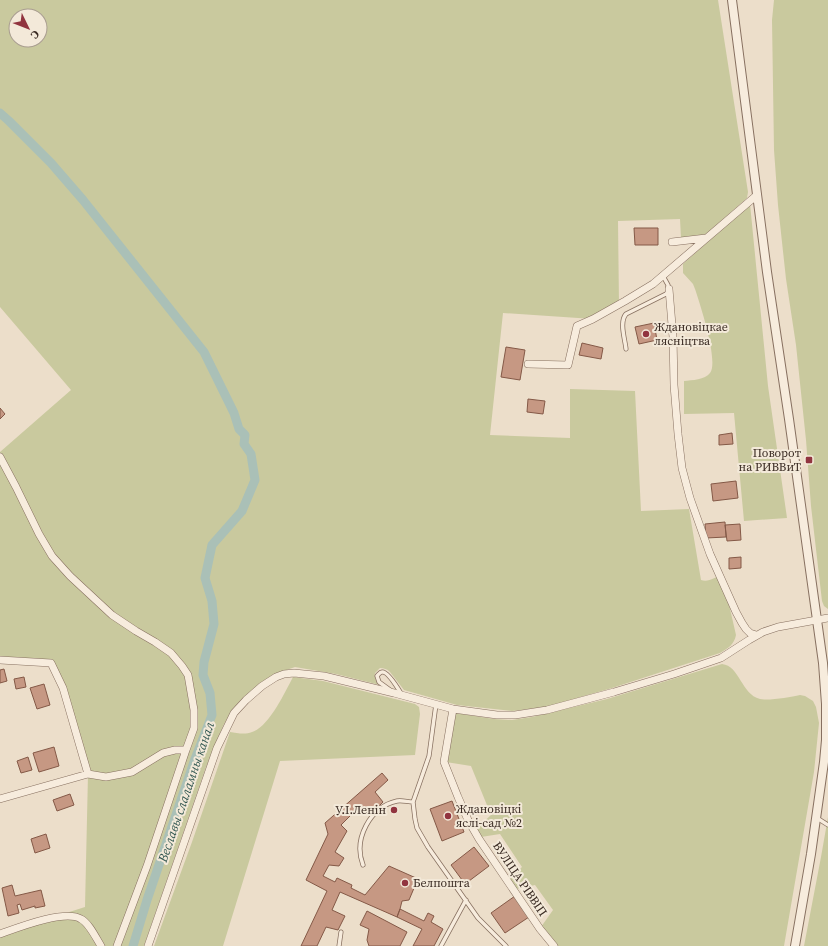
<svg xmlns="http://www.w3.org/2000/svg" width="828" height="946" font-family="'Source Serif 4',serif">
<rect width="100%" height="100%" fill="#ecdeca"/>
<path fill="#c9c99e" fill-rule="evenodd" d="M0 0H718L748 192 747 198 704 236 681 238 680 219 618 221 619 305 593 319 503 313 490 435 570 438V389L635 391 641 511 689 509 701 580C708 583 716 577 722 574L736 635C734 645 728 648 720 653L612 688 546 707 512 711 457 705 404 690 390 672C387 669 384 668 380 668L375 673C374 679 376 681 380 685L336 674 295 667 275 674 261 683 243 698 232 710 223 726 206 767 144 946H119L149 866 187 751 196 728 195 710 189 672 188 675 194 710V728L185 750C159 748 154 762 132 771 122 776 109 776 99 776L106 777 132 773 163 754 175 751H185L146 865 116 946H0V934L85 907 88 774 63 688 51 663 0 660V452L71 390 0 307ZM16 16H40V40H16Z
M774 0H828V609L824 606 822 601 811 506 806 440 796 345 786 279 778 205 774 150 772 20Z
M750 204 768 386 787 518 744 521 734 413 684 414V381C692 380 705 380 710 373 719 362 700 304 695 289L693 284 683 273V264Z
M722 664C740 666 741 694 760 699 769 701 790 697 800 695L805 696 813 701 816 707 819 723 814 772 784 946H556L541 927 553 910 535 885 516 889 509 879 522 867 500 834 481 837 476 829 491 815 471 766 446 762 455 713 494 719 512 720 532 717 607 699Z
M293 677 323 681 415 704 419 707 420 714 415 755 280 761 223 946H154L192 842 230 732C237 733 245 735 252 732 269 727 285 692 293 677Z
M828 817V946H804L821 857Z"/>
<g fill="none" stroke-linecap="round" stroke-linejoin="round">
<path stroke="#aac0b7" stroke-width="9" d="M0 113 9 121 51 163 83 200 204 352 234 413 239 429 245 435 244 444 251 454 255 480 242 511 212 545 205 578 212 601 214 624 204 662 203 675 210 693 212 715 195 759 147 900 133 946"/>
</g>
<path fill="#c69883" stroke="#845947" d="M634 228H658V245H635Z
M654 323 657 340 639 344 635 327Z
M582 343 603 348 601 359 579 355Z
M506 347 525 350 520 380 501 377Z
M528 399 545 401 543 414 527 412Z
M0 408 5 414 0 419Z
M732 433 733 444 719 445V435Z
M736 481 738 498 713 501 711 484Z
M725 522 726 537 706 538 705 524Z
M740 524 741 540 727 541 725 525Z
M741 557V568L729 569V558Z
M4 669 7 681 0 683V670Z
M24 677 26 687 16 689 14 679Z
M44 684 50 705 37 709 30 688Z
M54 747 59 766 39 772 33 753Z
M28 757 32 770 21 773 17 761Z
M382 773 388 780 375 792 383 802 370 815 361 805 341 825 347 831 335 852 344 858 339 866 329 865 323 876 335 882 337 878 352 885 351 888 365 895 389 866 416 878 417 881 409 900 402 901 400 909 397 917 340 892 332 910 345 916 338 930 326 927 317 946H301L327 891 306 880 328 834 325 823Z
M70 794 74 805 57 811 53 800Z
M452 801 464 832 442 841 430 809Z
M46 834 50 848 35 853 31 839Z
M474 847 489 866 465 884 451 865Z
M12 885 15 896 41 890 45 906 35 908V906L22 910 20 904 17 905 19 913 8 916 2 888Z
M515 896 529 917 505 933 491 913Z
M400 909 424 921 428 913 434 916 431 922 443 929 434 946H413L422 929 397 917Z
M367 911 407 932 400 946H369L367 940 369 929 360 925Z"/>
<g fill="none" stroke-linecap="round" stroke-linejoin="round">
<defs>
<path id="service" d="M626 349C625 339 619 322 626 314L666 294 668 292V285L663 276
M390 690 379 682 377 676C379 674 380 672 382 672 388 671 399 690 402 695
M413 802 415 819 417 828 428 847 478 918 506 946
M817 818 828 825
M363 865C353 839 370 807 397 801 402 800 408 802 413 802L429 756 436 704
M339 946 341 932
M441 946 466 900"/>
<path id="minor" d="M672 242 706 238
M669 289 673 337 674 385 678 434 682 468 690 498 710 554 736 612 742 623 746 629 750 633 756 635
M528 364 568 365 577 326 593 319 625 301 653 284 757 195
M0 457 16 487 39 534 52 556 70 576 112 615 136 631 155 642 171 653 182 666 188 675 194 710V728L186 750
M0 660 51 663 63 688 88 774
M453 709 444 762 458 797 468 820 479 839 540 929 554 946
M0 799 88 774 106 777 132 772 163 753 175 750H186L147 866 117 946
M0 934C17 928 65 909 81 919 89 923 96 938 101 946
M148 946 217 748 234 713 246 700 262 686 276 677 284 674 294 673 324 676 394 693 453 709 497 715H515L547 710 614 692 674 674 721 658 749 640 763 632 778 627 828 618"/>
<path id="tertiary" d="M732 0 767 272 789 419 823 663 826 704V740L824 762 811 854 795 946"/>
</defs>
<use href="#service" stroke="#877060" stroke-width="5"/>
<use href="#minor" stroke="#877060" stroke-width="8"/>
<use href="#tertiary" stroke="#877060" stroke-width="10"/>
<use href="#service" stroke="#f7ecdd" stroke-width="3.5"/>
<use href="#minor" stroke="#f7ecdd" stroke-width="7"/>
<use href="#tertiary" stroke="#f7ecdd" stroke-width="8"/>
</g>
<g fill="#91343f" stroke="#f3e9d9" stroke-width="1.5">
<circle cx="646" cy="334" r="4"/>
<rect x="805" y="456" width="8" height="8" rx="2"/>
<circle cx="394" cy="810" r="4"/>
<circle cx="448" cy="816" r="4"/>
<circle cx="405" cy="883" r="4"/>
</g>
<g text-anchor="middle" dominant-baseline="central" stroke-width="4" stroke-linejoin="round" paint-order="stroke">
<g font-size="12" fill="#392a22" stroke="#f3e9d9" text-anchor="start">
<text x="654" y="327">Ждановіцкае<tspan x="654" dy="14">лясніцтва</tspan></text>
<text x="801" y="453" text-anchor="end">Поворот<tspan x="801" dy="14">на РИВВиТ</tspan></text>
<text x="456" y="809">Ждановіцкі<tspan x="456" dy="14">яслі-сад №2</tspan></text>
<text x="386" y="810" text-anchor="end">У.І.Ленін</text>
<text x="413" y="883">Белпошта</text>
</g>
<g font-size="12" fill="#392a22" stroke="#f3e9d9">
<text transform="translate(520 879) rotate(56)">ВУЛІЦА РІВВІП</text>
</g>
<g font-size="13" font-style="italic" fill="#325751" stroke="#f3e9d9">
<text transform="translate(186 792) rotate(-71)">Веславы слаламны канал</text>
</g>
</g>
<g transform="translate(28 28) rotate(133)"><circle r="19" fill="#f3e9d9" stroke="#a99d90"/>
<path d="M0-3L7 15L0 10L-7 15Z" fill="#91343f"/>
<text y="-6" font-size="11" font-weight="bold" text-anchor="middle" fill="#392a22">С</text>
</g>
</svg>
